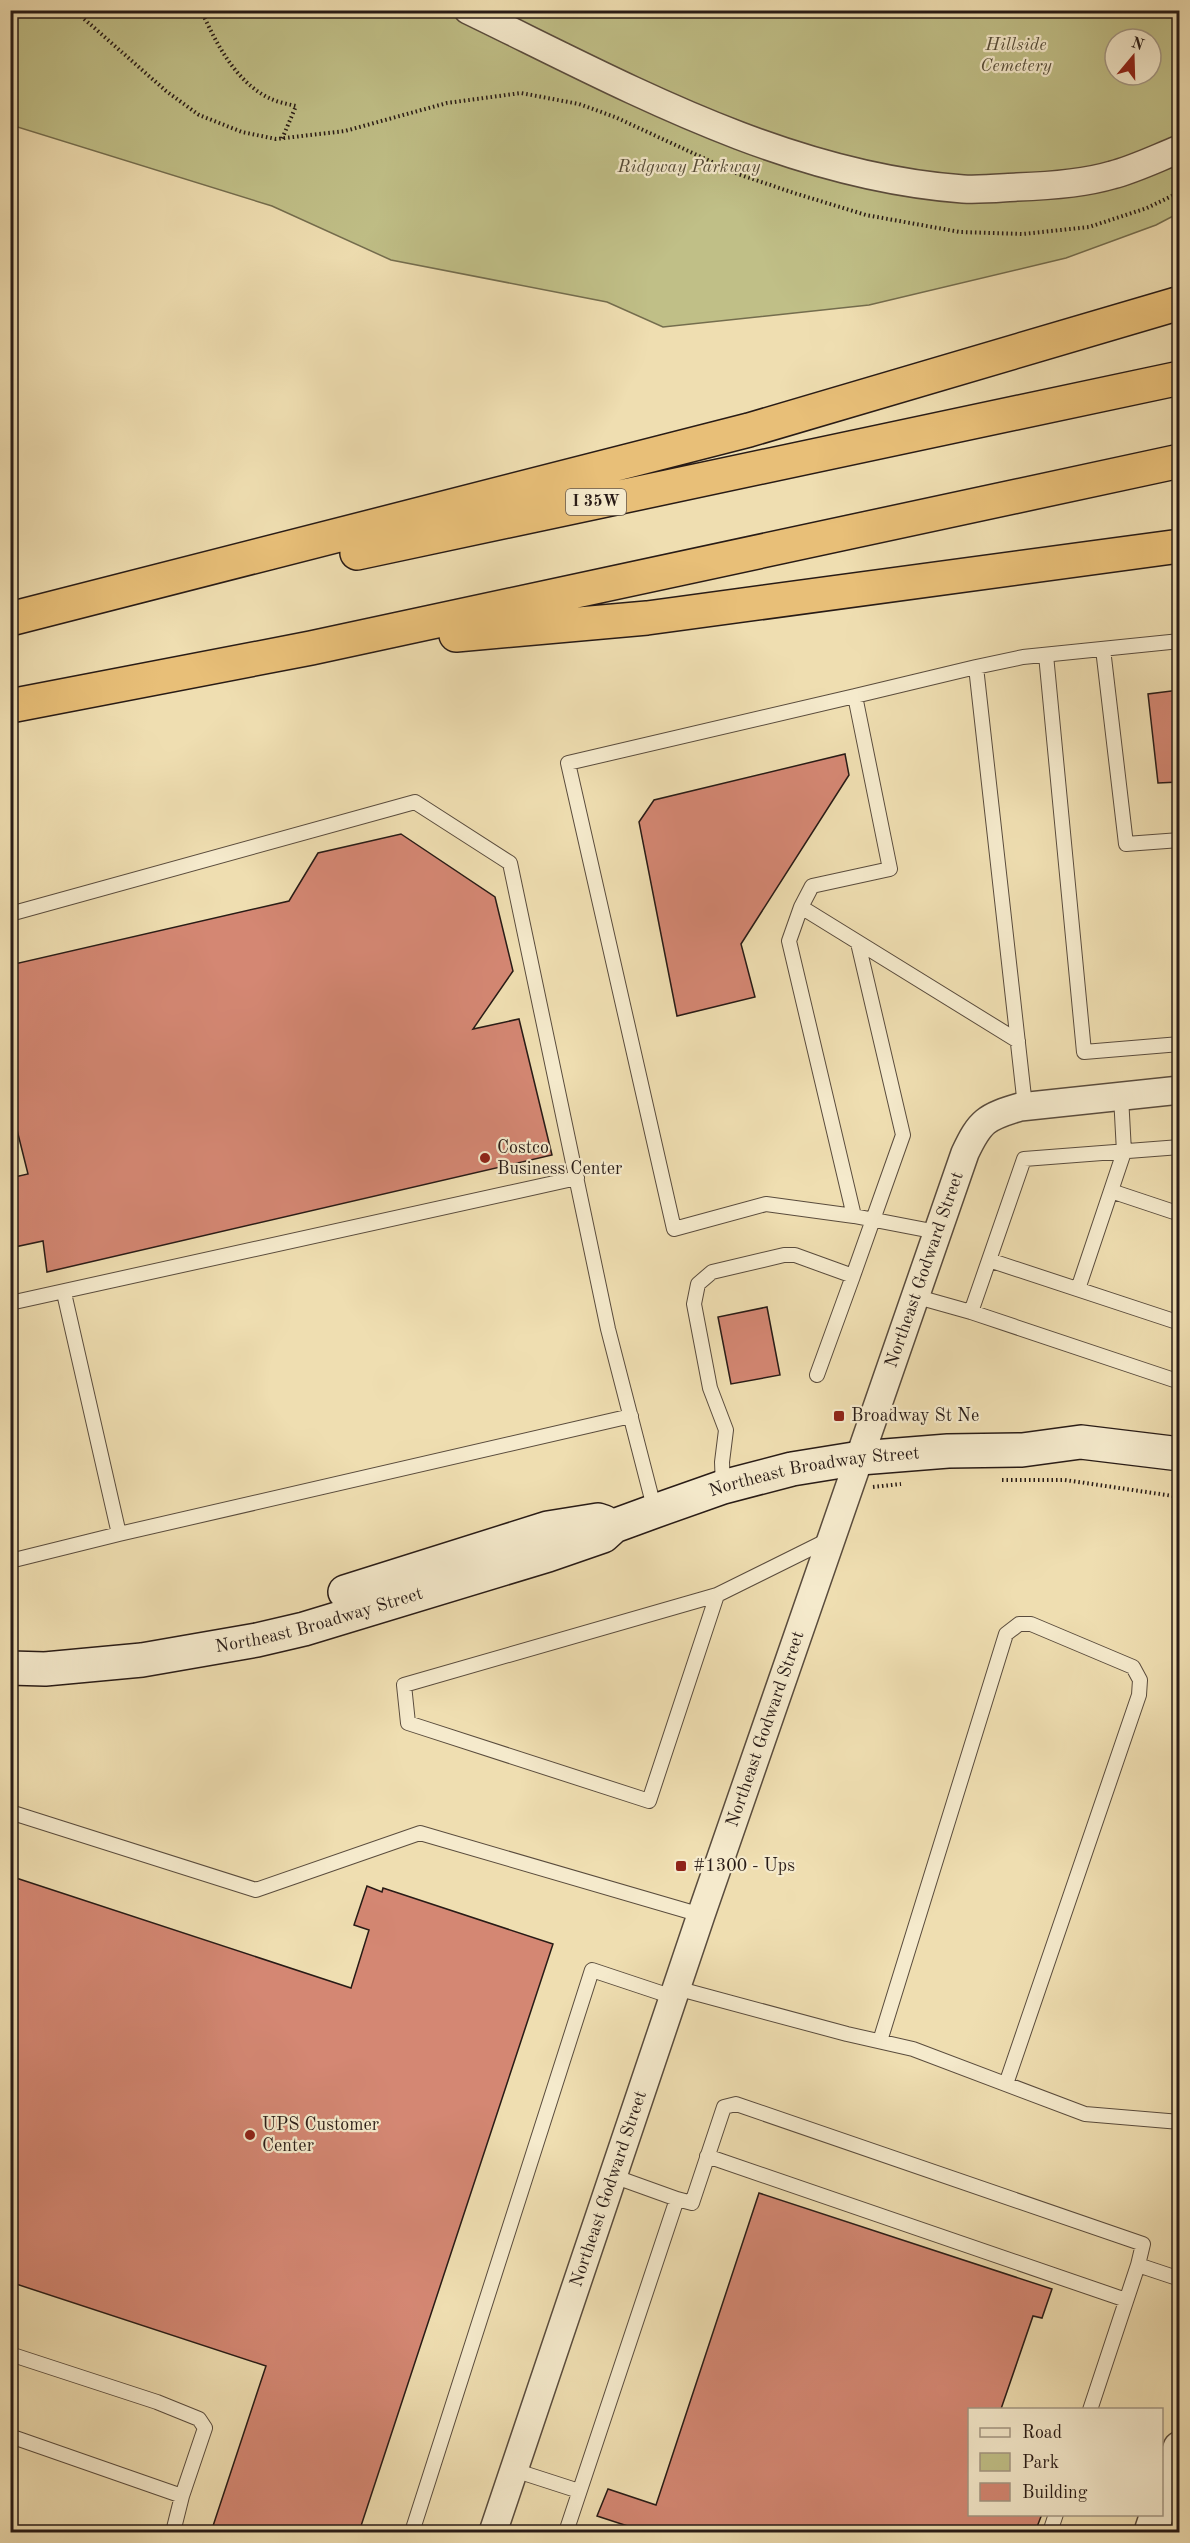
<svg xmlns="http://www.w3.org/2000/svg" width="1190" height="2543" font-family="'Old Standard TT',serif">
<rect width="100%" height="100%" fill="#efdeb1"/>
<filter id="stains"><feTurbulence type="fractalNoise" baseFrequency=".00333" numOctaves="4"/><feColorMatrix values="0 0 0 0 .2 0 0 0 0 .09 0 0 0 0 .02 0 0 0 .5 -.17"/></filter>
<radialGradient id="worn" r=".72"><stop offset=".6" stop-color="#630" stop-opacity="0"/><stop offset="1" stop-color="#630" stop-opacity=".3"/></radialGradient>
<path fill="#c0bf87" stroke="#746d4e" stroke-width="1.5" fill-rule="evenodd" d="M10 11H1179V213L1156 225 1066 258 869 305 663 327 607 302 391 260 272 206 11 125ZM1115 39H1151V75H1115Z"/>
<path fill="#d48773" stroke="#281b16" stroke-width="1.5" d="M1179 690V782L1158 783 1148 694Z
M845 754 849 775 741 944 755 997 677 1016 639 822 654 800Z
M401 834 495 897 513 971 473 1029 519 1019 552 1155 47 1272 43 1241 10 1248V1178L28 1174 10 1102V965L289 901 318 853Z
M767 1307 780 1375 731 1384 718 1317Z
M10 1876 351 1988 369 1930 354 1925 367 1886 382 1892 383 1888 553 1944 359 2532H211L266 2366 10 2282Z
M759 2193 1052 2289 1042 2318 1033 2316 1001 2409H969V2514H1042L1035 2532H646L597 2516 608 2489 656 2505Z"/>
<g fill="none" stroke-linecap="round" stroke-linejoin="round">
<defs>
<path id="service" d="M1103 649 1126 844 1180 840
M1046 655 1084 1052 1180 1044
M976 667 855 696 890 869 812 886 801 907 1018 1041
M801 907 789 941 854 1216 937 1232
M10 914 415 802 510 863 608 1329 655 1511
M1025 1106 976 667 1023 657 1180 641
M1180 1147 1024 1159 971 1312 1180 1382
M1111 1191 1180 1214
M854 1216 766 1204 674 1229 568 763 855 696
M989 1260 1180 1323
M853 1276 903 1135 858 943
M1078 1289 1124 1152 1121 1096
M64 1293 119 1534 631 1416
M914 1296 971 1312
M10 1303 577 1178
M723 1487 722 1462 726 1430 710 1388 694 1304 698 1284 712 1272 784 1255H795L853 1276 817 1375
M10 1561 119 1534
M717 1595 649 1801 408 1723 404 1685 717 1595 830 1539
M10 1812 256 1890 420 1833 701 1915
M676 1988 847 2034 913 2049 1085 2114 1180 2122
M880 2041 1006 1634 1019 1624H1031L1133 1667 1140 1680 1139 1695 1006 2084
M707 2156 1126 2300
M613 2176 677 2199
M10 2354 157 2402 199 2419 205 2428 182 2496
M1090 2410 1138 2265 1180 2279
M10 2436 182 2496 173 2532
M514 2470 579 2491
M412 2532 592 1970 673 1997
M566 2532 677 2199 692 2203 724 2107 736 2104 1143 2244 1138 2265
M1050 2532 1056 2514"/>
<g id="minor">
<path d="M468 10C625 86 785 176 963 189 981 190 1000 188 1017 187 1048 186 1082 184 1112 175 1135 169 1157 158 1180 149"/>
<path id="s1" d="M493 2532 701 1915 965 1153C980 1121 986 1117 1020 1107L1180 1090"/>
</g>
<path id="tertiary" d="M1162 2502 1180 2448
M1151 2532 1157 2514"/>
<g id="secondary">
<path d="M345 1592 548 1528 598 1520 604 1522"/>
<path id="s2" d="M10 1668 45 1669 142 1660 257 1640 304 1629 548 1555 603 1536 614 1526 655 1511 723 1487 792 1469 860 1458 948 1451 1022 1450 1081 1442 1180 1454"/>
</g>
<path id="motorway" d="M357 553 1180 378
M10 619 749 430 1180 303
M456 635 647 618 1180 546
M10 706 311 648 1180 461"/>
</defs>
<use href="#service" stroke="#5a4c3d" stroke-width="16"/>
<use href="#minor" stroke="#5a4c3d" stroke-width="30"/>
<use href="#tertiary" stroke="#5a4c3d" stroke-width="36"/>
<use href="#secondary" stroke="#281b16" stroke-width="36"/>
<use href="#motorway" stroke="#281b16" stroke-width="36"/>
<path stroke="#281b16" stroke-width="4" stroke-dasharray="1.5 3" stroke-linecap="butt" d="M74 10 166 91 199 115 242 132 276 139 345 131 447 103 521 93 579 104 615 117 738 174 794 193 866 215 960 232 1023 234 1089 227 1147 208 1180 192
M201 10C216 43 235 81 269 98 277 102 287 104 296 106L282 139
M1002 1480H1065L1180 1497
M873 1487 901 1484"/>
<use href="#service" stroke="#f5eacc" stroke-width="14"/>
<use href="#minor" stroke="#f5eacc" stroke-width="27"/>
<use href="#tertiary" stroke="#f5eacc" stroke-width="33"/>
<use href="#secondary" stroke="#f5eacc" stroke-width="33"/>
<use href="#motorway" stroke="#e8bf78" stroke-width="33"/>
</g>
<g fill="#8f2418" stroke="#f5eacc" stroke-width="2">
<circle cx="485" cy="1158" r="6"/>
<rect x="833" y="1410" width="12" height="12" rx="3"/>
<rect x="675" y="1860" width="12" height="12" rx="3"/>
<circle cx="250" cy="2135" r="6"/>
</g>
<g text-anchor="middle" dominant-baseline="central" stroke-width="4.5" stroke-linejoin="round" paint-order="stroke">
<rect fill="#f5eacc" stroke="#66594d" stroke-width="1.5" x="566" y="489" width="60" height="26" rx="4.5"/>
<g font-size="16" font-weight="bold" fill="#281b16">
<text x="596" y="502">I 35W</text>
</g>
<g font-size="18" font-style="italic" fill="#564c38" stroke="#f5eacc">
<text x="1016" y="45">Hillside<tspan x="1016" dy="21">Cemetery</tspan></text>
<text x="689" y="167">Ridgway Parkway</text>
</g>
<g font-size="18" fill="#281b16" stroke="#f5eacc" text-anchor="start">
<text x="497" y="1148">Costco<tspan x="497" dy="21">Business Center</tspan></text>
<text x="851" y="1416">Broadway St Ne</text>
<text x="693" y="1866">#1300 - Ups</text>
<text x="262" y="2125">UPS Customer<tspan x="262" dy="21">Center</tspan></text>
</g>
<g font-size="18" fill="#281b16" stroke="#f5eacc">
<text stroke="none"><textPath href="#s1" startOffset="1334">Northeast Godward Street</textPath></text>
<text stroke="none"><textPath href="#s2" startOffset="834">Northeast Broadway Street</textPath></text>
<text stroke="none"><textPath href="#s2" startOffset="314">Northeast Broadway Street</textPath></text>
<text stroke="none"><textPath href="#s1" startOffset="848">Northeast Godward Street</textPath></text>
<text stroke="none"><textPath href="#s1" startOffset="362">Northeast Godward Street</textPath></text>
</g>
</g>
<rect width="1190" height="2543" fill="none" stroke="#efdeb1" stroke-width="36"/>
<rect x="12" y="12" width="1166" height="2519" fill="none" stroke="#281b16" stroke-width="3"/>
<rect x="18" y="18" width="1154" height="2507" fill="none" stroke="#281b16" stroke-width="1.5"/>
<rect x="968" y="2408" width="195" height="108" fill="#f5eacc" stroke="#a39783" stroke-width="1.5"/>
<rect x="980" y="2428" width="30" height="9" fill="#f5eacc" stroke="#a39783" stroke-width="1.5"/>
<text x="1022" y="2438" font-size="18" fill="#281b16">Road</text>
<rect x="980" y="2453" width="30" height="18" fill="#c0bf87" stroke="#a39783" stroke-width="1.5"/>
<text x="1022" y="2468" font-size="18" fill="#281b16">Park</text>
<rect x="980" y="2483" width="30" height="18" fill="#d48773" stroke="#a39783" stroke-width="1.5"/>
<text x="1022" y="2498" font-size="18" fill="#281b16">Building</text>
<g transform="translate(1133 57) rotate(19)"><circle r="28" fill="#f5eacc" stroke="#a39783" stroke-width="1.5"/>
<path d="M0-4.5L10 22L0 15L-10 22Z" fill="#8f2418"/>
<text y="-9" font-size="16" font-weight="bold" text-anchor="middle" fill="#281b16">N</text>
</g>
<rect width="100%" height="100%" filter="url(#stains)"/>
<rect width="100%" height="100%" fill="url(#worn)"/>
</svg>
